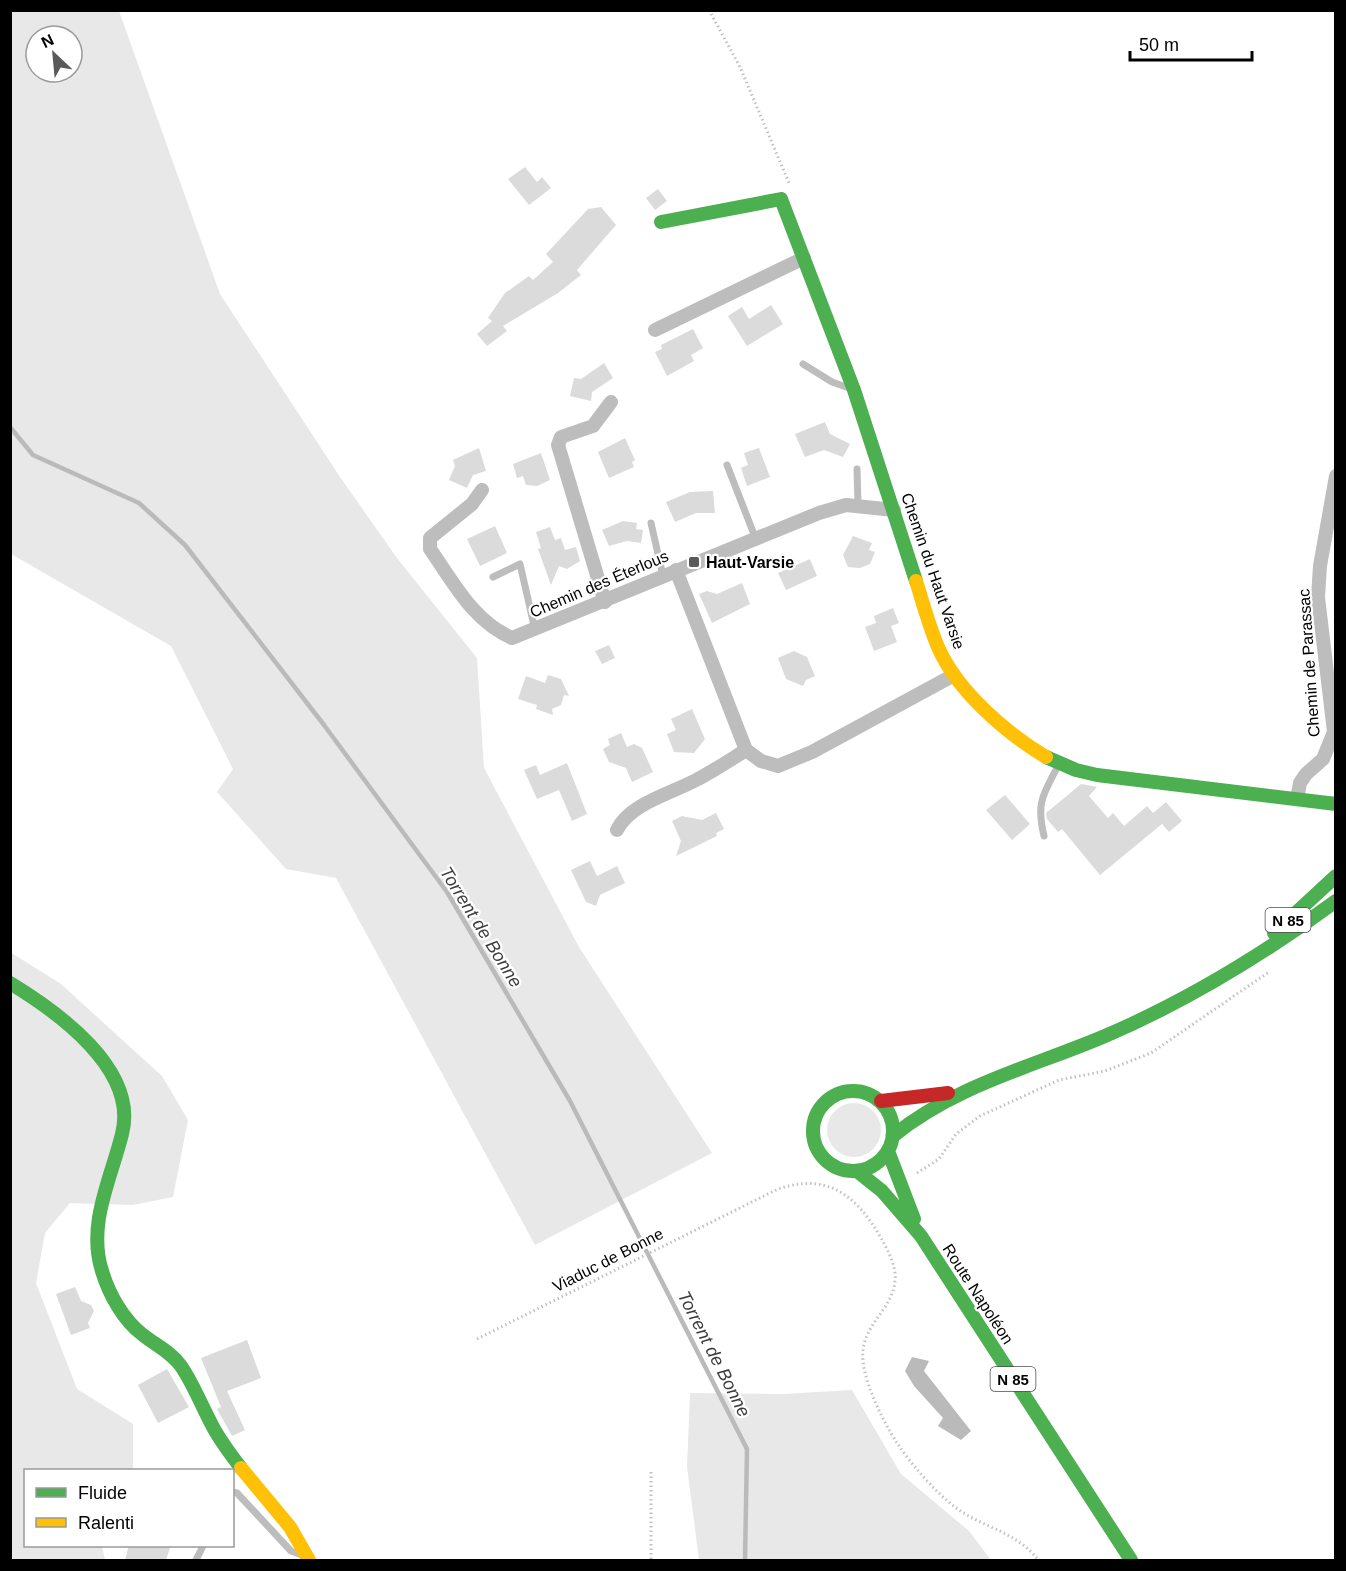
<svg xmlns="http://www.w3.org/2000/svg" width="1346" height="1571" font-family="Helvetica,sans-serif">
<rect width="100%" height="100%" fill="#fff"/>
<path fill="#e8e8e8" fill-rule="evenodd" d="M11 10 119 11 220 294 340 477 397 558 477 658 484 768 579 947 712 1153 535 1245 336 878 286 869 217 792 233 769 171 646 11 554ZM36 36H72V72H36Z
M10 952 61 984 162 1076 188 1120 173 1197 133 1205 70 1203 45 1233 36 1283 77 1389 133 1424V1468L132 1470H26V1546H102L105 1560H11Z
M827 1130a27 27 0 1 1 54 0a27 27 0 1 1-54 0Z
M852 1390 901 1474 969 1531 991 1560H699L687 1467 690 1393 783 1394Z"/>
<path fill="#bababa" d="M912 1357 929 1361 924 1371 971 1431 961 1440 938 1426 943 1418 914 1386 905 1371Z"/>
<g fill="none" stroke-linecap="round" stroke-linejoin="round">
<path stroke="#bababa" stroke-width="4.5" d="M10 427 33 455 139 503 185 545 324 725 447 892 570 1101 747 1449 745 1560"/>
</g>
<path fill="#dbdbdb" d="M525 167 537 182 542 177 551 188 529 205 508 179Z
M658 189 667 201 655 210 646 198Z
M601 207 616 225 577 270 581 275 558 293 503 326 507 331 487 346 477 334 492 321 488 318 505 293 529 276 533 280 553 262 546 254 588 209Z
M771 305 783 324 747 346 728 316 742 307 749 319Z
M693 329 703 348 691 355 694 361 667 376 655 352 662 349 661 345Z
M604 363 613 378 592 392 591 401 570 396 574 378 581 379Z
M825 422 830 434 850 444 843 457 824 450 805 457 795 434Z
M625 438 635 460 632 462 634 467 609 478 598 452Z
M479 448 486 471 473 475 467 488 449 480 455 466 453 460Z
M759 448 770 477 747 486 741 468 748 465 744 453Z
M541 453 550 480 537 486 526 485 523 476 517 478 513 464Z
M713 491 715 513H696L675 522 666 502 690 492Z
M623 521 637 523 636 529 643 530 641 543 627 541 609 546 602 530Z
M495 526 507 553 480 566 467 539Z
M550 527 555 540 561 538 565 550 576 547 580 561 567 569 559 566 551 585 538 549 541 548 536 532Z
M853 536 872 543 869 550 875 552 870 564 860 568 848 567 843 555Z
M810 559 817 576 786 590 778 573Z
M742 583 750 604 712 623 699 594 707 591 717 594Z
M893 608 899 623 891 626 897 642 874 651 865 627 876 623 874 616Z
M609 645 615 658 602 664 595 651Z
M794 651 807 657 815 676 806 680 803 686 786 679 778 658Z
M548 675 561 679 569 696 564 695 561 705 552 709 553 715 536 709 537 705 518 699 526 676 545 683Z
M692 709 705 739 694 753 674 752 667 734 676 730 671 719Z
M621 733 627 747 634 744 642 748 653 772 632 782 626 768 609 762 603 749 610 745 608 739Z
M567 763 587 814 572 821 559 790 537 799 524 770 536 765 540 775Z
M1081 784 1097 787 1089 796 1108 818 1113 813 1124 826 1147 806 1153 813 1166 802 1182 821 1169 832 1162 824 1100 875 1062 829 1058 832 1047 819 1046 813Z
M1005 795 1030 824 1012 840 986 810Z
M716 813 724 829 716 833 717 836 676 856 681 841 672 821 682 816 702 820Z
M590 861 597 876 617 866 625 883 600 895 596 906 586 902 571 870Z
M75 1287 81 1301 91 1305 94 1311 88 1323 90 1328 71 1335 56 1294Z
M247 1340 261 1378 227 1391 245 1430 232 1436 217 1409 221 1407 201 1358Z
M167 1369 189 1407 158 1423 138 1385Z
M129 1545H171L166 1560H125Z"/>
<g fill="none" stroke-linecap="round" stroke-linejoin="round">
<path stroke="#c2c2c2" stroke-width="3" stroke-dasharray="1.5 3" stroke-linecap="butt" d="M709 10 740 67 789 183
M917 1173 939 1159 956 1134 980 1116 1059 1080 1105 1071 1151 1053 1269 972
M477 1339 778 1189C828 1172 857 1196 881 1238 888 1251 897 1267 895 1281 893 1307 866 1323 863 1350 860 1377 883 1421 897 1443 912 1465 934 1491 955 1507 974 1522 999 1528 1019 1542 1027 1547 1033 1554 1039 1560
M651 1472V1560"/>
<path stroke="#bdbdbd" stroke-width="7" d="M803 364 832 382 849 388
M727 465 755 537
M857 469 858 505
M651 523 663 576
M493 577 520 564 535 630
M1044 836C1036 802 1043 795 1058 766
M232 1492 237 1493 291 1551 302 1555
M196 1560 203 1546"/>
<path stroke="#bdbdbd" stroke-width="14" d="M655 330 804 258
M482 490 472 504 430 538V549C454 583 473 621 512 638L819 513 846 505 894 510
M676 570 746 750 761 761 778 766 812 752 954 675
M605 602 558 445 561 437 593 426 611 402
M1297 799 1300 783 1306 774 1323 759 1334 732 1318 597 1320 566 1336 476
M617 830C630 803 673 793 698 779 715 770 730 760 746 750"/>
<path stroke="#4caf50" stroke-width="14" d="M661 222 781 199 854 390 916 581
M1046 757 1076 770 1097 775 1336 804
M1274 933 1336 876
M10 983C56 1011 139 1069 122 1134 111 1179 87 1224 102 1271 109 1294 123 1320 143 1335 157 1346 171 1352 181 1366 194 1385 202 1407 213 1427 221 1442 231 1455 241 1468
M813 1131a40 40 0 1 1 80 0a40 40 0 1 1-80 0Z
M893 1136C956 1085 1032 1067 1105 1036 1187 1001 1264 954 1336 901
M888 1151 914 1219
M857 1171 882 1191 921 1236 1131 1560"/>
<path stroke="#ffc107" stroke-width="14" d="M916 581C923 603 929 626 938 647 957 691 1006 733 1046 757
M241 1468 290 1527 309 1560"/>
<path stroke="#c62828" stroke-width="14" d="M881 1101 948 1093"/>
</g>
<rect fill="#595959" stroke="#fff" stroke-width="2" x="688" y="556" width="12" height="12" rx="3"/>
<g text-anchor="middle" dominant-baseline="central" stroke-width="4.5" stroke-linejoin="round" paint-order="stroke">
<g fill="#fff" stroke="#4c4c4c" stroke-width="1.5">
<rect x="1265.5" y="908" width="45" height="24" rx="4.5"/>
<rect x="990.5" y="1367" width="45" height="24" rx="4.5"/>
</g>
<g font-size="15" font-weight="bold" fill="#000">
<text x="1288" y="920">N 85</text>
<text x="1013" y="1379">N 85</text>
</g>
<g font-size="16" font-weight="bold" fill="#000" stroke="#fff" text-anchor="start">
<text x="706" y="562">Haut-Varsie</text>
</g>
<g font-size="16" fill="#000" stroke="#fff">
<text transform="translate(933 571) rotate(71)">Chemin du Haut Varsie</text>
<text transform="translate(599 584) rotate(-23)">Chemin des Éterlous</text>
<text transform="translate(1309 663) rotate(-94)">Chemin de Parassac</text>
<text transform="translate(608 1260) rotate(-27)">Viaduc de Bonne</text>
<text transform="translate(978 1294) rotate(57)">Route Napoléon</text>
</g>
<g font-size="18" font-style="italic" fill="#3d3d3d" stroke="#fff">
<text transform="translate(481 927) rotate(58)">Torrent de Bonne</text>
<text transform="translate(714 1354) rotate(63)">Torrent de Bonne</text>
</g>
</g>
<rect width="1346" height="1571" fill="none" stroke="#000000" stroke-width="24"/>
<rect x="24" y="1469" width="210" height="78" fill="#ffffff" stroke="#999999" stroke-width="1.5"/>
<rect x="36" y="1488" width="30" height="9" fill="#4caf50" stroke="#999999" stroke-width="1.5"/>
<text x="78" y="1499" font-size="18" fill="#000000">Fluide</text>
<rect x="36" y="1518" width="30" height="9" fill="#ffc107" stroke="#999999" stroke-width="1.5"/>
<text x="78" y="1529" font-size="18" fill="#000000">Ralenti</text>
<g transform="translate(54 54) rotate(334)"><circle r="28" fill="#ffffff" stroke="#999999" stroke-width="1.5"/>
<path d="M0-4.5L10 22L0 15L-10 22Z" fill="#595959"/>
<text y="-9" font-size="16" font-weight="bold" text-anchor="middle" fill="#000000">N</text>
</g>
<path d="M1130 51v9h122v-9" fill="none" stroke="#000000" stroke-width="3"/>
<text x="1139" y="51" font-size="18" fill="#000000" stroke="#ffffff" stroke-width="4.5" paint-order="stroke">50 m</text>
</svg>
